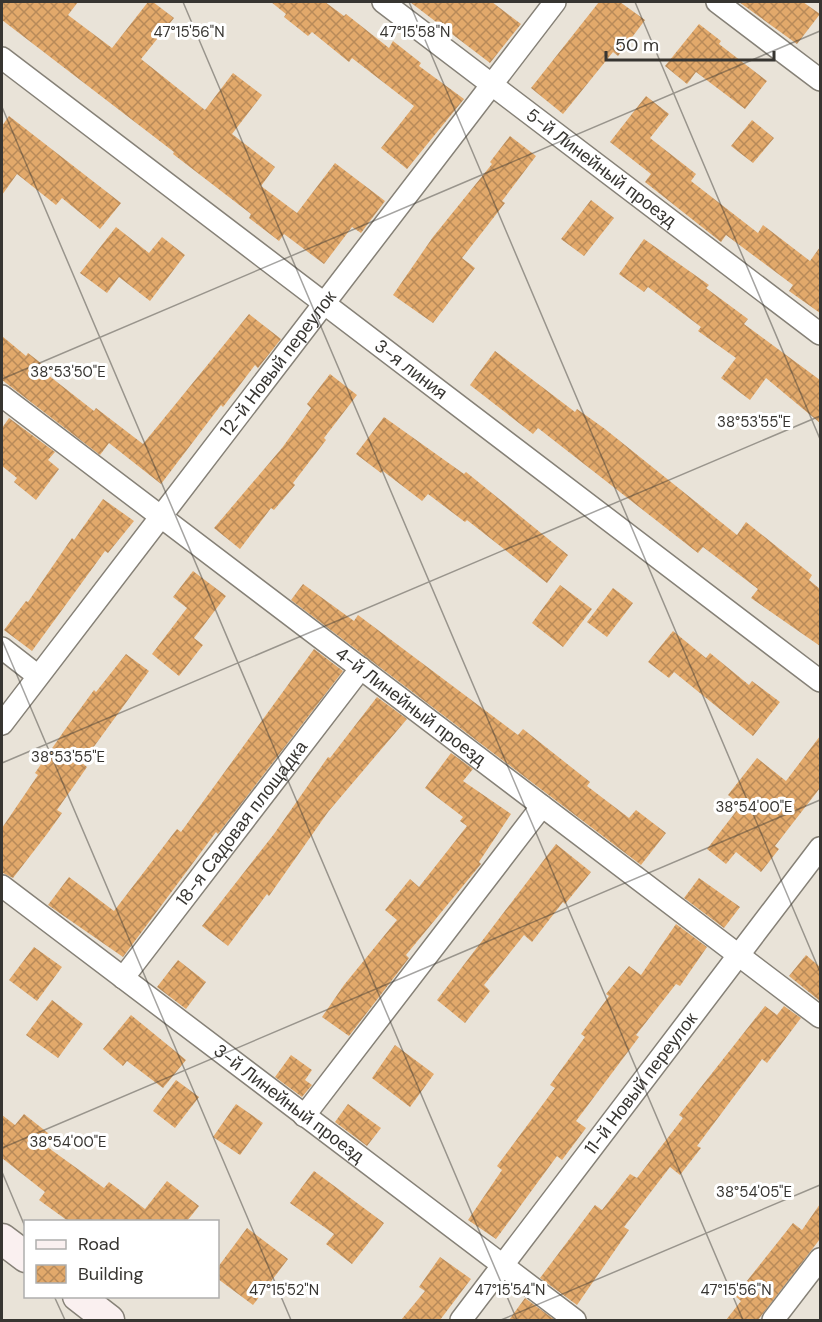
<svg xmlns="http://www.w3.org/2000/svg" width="822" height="1322" font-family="'DM Sans',sans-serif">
<defs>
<pattern id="building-cross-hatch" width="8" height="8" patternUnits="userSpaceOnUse" patternTransform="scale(1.5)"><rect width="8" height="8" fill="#e2a96b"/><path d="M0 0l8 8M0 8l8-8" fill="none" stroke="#b88a59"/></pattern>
</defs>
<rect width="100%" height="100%" fill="#e9e3d8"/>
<path fill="url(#building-cross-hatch)" d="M2 2H78L68 15 112 48 148 2H153L174 18 141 59 205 110 233 73 262 95 232 134 275 167 261 186 297 213 335 163 385 201 361 233 352 227 324 264 284 234 279 241 249 218 251 214 173 154 174 152 2 20Z
M271 2H325L344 16 346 14 389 48 393 41 421 63 419 66 464 99 407 169 381 148 414 106 352 58 349 62 312 32 308 36 284 17 286 14Z
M410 2H492L521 24 490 63Z
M599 2H620L645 20 618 56 613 52 563 114 531 88Z
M739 2H803L820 14 797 44Z
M699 24 721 41 719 44 767 81 745 109 696 72 687 84 665 66Z
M646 96 669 114 650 138 696 174 691 181 758 233 763 225 810 261 820 247V313L789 291 793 285 726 235 721 242 645 182 651 174 610 142Z
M9 116 121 203 100 229 62 198 56 205 17 174 2 195V126Z
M752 120 774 138 753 163 731 146Z
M510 136 536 156 502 201 505 203 462 258 475 268 433 323 393 295 433 237 492 164 490 162Z
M591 200 614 218 584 256 561 239Z
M116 227 149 253 162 237 185 255 150 301 119 277 107 293 80 273Z
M644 239 709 285 706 288 748 319 744 324 820 380V423L766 378 750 400 721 378 736 358 698 331 701 327 648 287 644 292 619 274Z
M249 314 281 339 258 368 255 365 223 407 221 405 161 484 109 443 100 455 2 380V336L26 356 28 353 51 371 48 375 94 411 96 408 143 444Z
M495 351 575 412 577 409 605 429 737 535 746 522 812 575 809 580 820 589V646L751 598 758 589 703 547 698 553 538 428 533 434 470 385Z
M330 374 357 395 324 438 326 440 293 483 295 485 274 510 271 508 240 549 214 528 282 448 311 408 307 404Z
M384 417 464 474 466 472 568 555 547 583 467 520 465 522 428 494 422 501 383 471 381 473 356 454Z
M9 418 55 452 48 460 59 469 36 500 14 482 17 478 2 466V428Z
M103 499 134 521 108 553 105 551 32 651 4 630 26 601 28 602 72 538 74 540Z
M193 571 226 596 194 638 203 645 179 676 152 654 187 608 173 597Z
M303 584 354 621 358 615 518 735 523 729 590 782 587 786 629 818 636 810 666 833 641 865 291 600Z
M560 585 592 609 563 647 532 623Z
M613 588 633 603 607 637 587 622Z
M673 631 706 658 710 653 749 685 752 681 780 702 753 736 674 672 669 678 648 662Z
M314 649 343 671 218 834 216 832 123 957 48 905 69 877 114 911 177 829 181 832Z
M126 654 149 671 82 763 87 767 57 810 62 813 47 834 13 878 3 873 2 828 38 775 35 773 64 731 94 690 96 692Z
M377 697 407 719 328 812 269 896 267 894 228 946 202 926 274 834 328 757 330 758Z
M820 736V788L775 846 779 849 761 872 736 852 726 864 707 849 741 805 728 795 757 758 786 781Z
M451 753 473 769 463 781 511 814 479 862 481 864 406 955 409 958 349 1036 322 1017 344 985 397 920 385 910 410 879 419 887 467 826 460 821 463 817 425 788Z
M556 844 591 872 565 904 563 902 532 942 524 935 484 985 490 991 465 1023 437 1000Z
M699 878 740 907 724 928 684 898Z
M676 924 707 947 680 986 676 984 636 1035 639 1037 576 1121 586 1128 562 1160 557 1156 496 1239 468 1220 502 1170 497 1166 555 1088 550 1085 585 1037 581 1034 609 996 606 994 629 966 641 975Z
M34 947 62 967 37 1001 9 980Z
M806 955 820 967V1001L789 976Z
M178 960 206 982 186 1009 157 987Z
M52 1000 83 1024 58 1058 26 1035Z
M765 1006 777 1015 784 1006 801 1018 767 1063 762 1059 697 1146 701 1148 680 1175 670 1167 624 1227 629 1230 577 1305 540 1278 595 1205 602 1210 630 1174 637 1178 683 1118 679 1115Z
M131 1015 186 1060 163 1088 127 1061 123 1066 103 1049Z
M395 1045 434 1074 410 1107 372 1078Z
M291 1055 312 1070 305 1080 312 1085 302 1097 275 1077Z
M176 1080 199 1097 175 1128 153 1111Z
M236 1104 263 1123 240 1155 213 1137Z
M348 1104 381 1128 367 1146 335 1122Z
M24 1114 53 1137 46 1146 104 1188 109 1182 145 1209 167 1181 199 1206 187 1221H68L39 1200 45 1192 2 1158V1115L15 1125Z
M314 1171 384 1223 352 1264 326 1244 334 1234 290 1203Z
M820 1204V1239L758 1320H726L741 1301 735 1296 793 1223 802 1230Z
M247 1228 288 1259 253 1305 218 1279V1267Z
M440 1257 471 1279 440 1320H401L425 1291 419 1287Z
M525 1298 555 1320H509Z"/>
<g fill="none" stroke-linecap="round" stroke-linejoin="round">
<defs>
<g id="street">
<path id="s1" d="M383 2 820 334"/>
<path d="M717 2 820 80"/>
<path id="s2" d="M2 58 820 681"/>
<path id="s3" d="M2 396 820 1017"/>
<path d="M2 648 38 676"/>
<path id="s4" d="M2 724 555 2"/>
<path id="s5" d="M2 886 575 1320"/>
<path id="s6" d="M123 978 361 668"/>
<path d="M304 1116 542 806"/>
<path id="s7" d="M461 1320 820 848"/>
<path d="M773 1320 820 1259"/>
</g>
<path id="secondary" d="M2 1239 26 1257
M78 1296 109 1320"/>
</defs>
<use href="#street" stroke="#868177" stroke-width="24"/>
<use href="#secondary" stroke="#868177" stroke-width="33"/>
<use href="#street" stroke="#fff" stroke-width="21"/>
<use href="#secondary" stroke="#faf0f0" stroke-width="30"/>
</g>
<path fill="none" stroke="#373531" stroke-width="1.5" stroke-opacity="0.45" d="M183 2 743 1320M409 2 820 972M635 2 820 439M2 107 517 1320M2 379 820 31M2 640 291 1320M2 763 820 416M2 1148 820 800M2 1172 26 1229M54 1296 65 1320M501 1320 820 1185"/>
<g text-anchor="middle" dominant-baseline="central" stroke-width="6" stroke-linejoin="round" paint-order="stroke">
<g font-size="18" fill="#373531" stroke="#fff">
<text stroke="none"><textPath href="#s1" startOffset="274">5-й Линейный проезд</textPath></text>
<text stroke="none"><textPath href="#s4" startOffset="454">12-й Новый переулок</textPath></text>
<text stroke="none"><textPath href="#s2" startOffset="514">3-я линия</textPath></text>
<text stroke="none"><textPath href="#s3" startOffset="513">4-й Линейный проезд</textPath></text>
<text stroke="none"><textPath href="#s6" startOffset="195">18-я Садовая площадка</textPath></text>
<text stroke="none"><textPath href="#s7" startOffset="297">11-й Новый переулок</textPath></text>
<text stroke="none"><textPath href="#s5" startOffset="360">3-й Линейный проезд</textPath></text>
</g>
</g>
<g font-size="15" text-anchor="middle" fill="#373531" stroke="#fff" stroke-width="6" stroke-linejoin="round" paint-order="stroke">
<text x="189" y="37">47°15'56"N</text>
<text x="415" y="37">47°15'58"N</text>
<text x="68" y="377">38°53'50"E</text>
<text x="754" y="427">38°53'55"E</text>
<text x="68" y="762">38°53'55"E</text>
<text x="754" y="812">38°54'00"E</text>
<text x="68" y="1147">38°54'00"E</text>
<text x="754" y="1197">38°54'05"E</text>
<text x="284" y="1295">47°15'52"N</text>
<text x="510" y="1295">47°15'54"N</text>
<text x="736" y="1295">47°15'56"N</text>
</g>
<rect width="822" height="1322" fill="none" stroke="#373531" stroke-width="6"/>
<rect x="24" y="1220" width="195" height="78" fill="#ffffff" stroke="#afaead" stroke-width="1.5"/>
<rect x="36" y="1240" width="30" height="9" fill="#faf0f0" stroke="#afaead" stroke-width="1.5"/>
<text x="78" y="1250" font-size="18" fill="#373531">Road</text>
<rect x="36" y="1265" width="30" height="18" fill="url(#building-cross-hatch)" stroke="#afaead" stroke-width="1.5"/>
<text x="78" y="1280" font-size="18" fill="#373531">Building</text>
<path d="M606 51v9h168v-9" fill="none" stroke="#373531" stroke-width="3"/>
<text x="615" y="51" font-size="18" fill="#373531" stroke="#ffffff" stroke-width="4.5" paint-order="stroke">50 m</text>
</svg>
